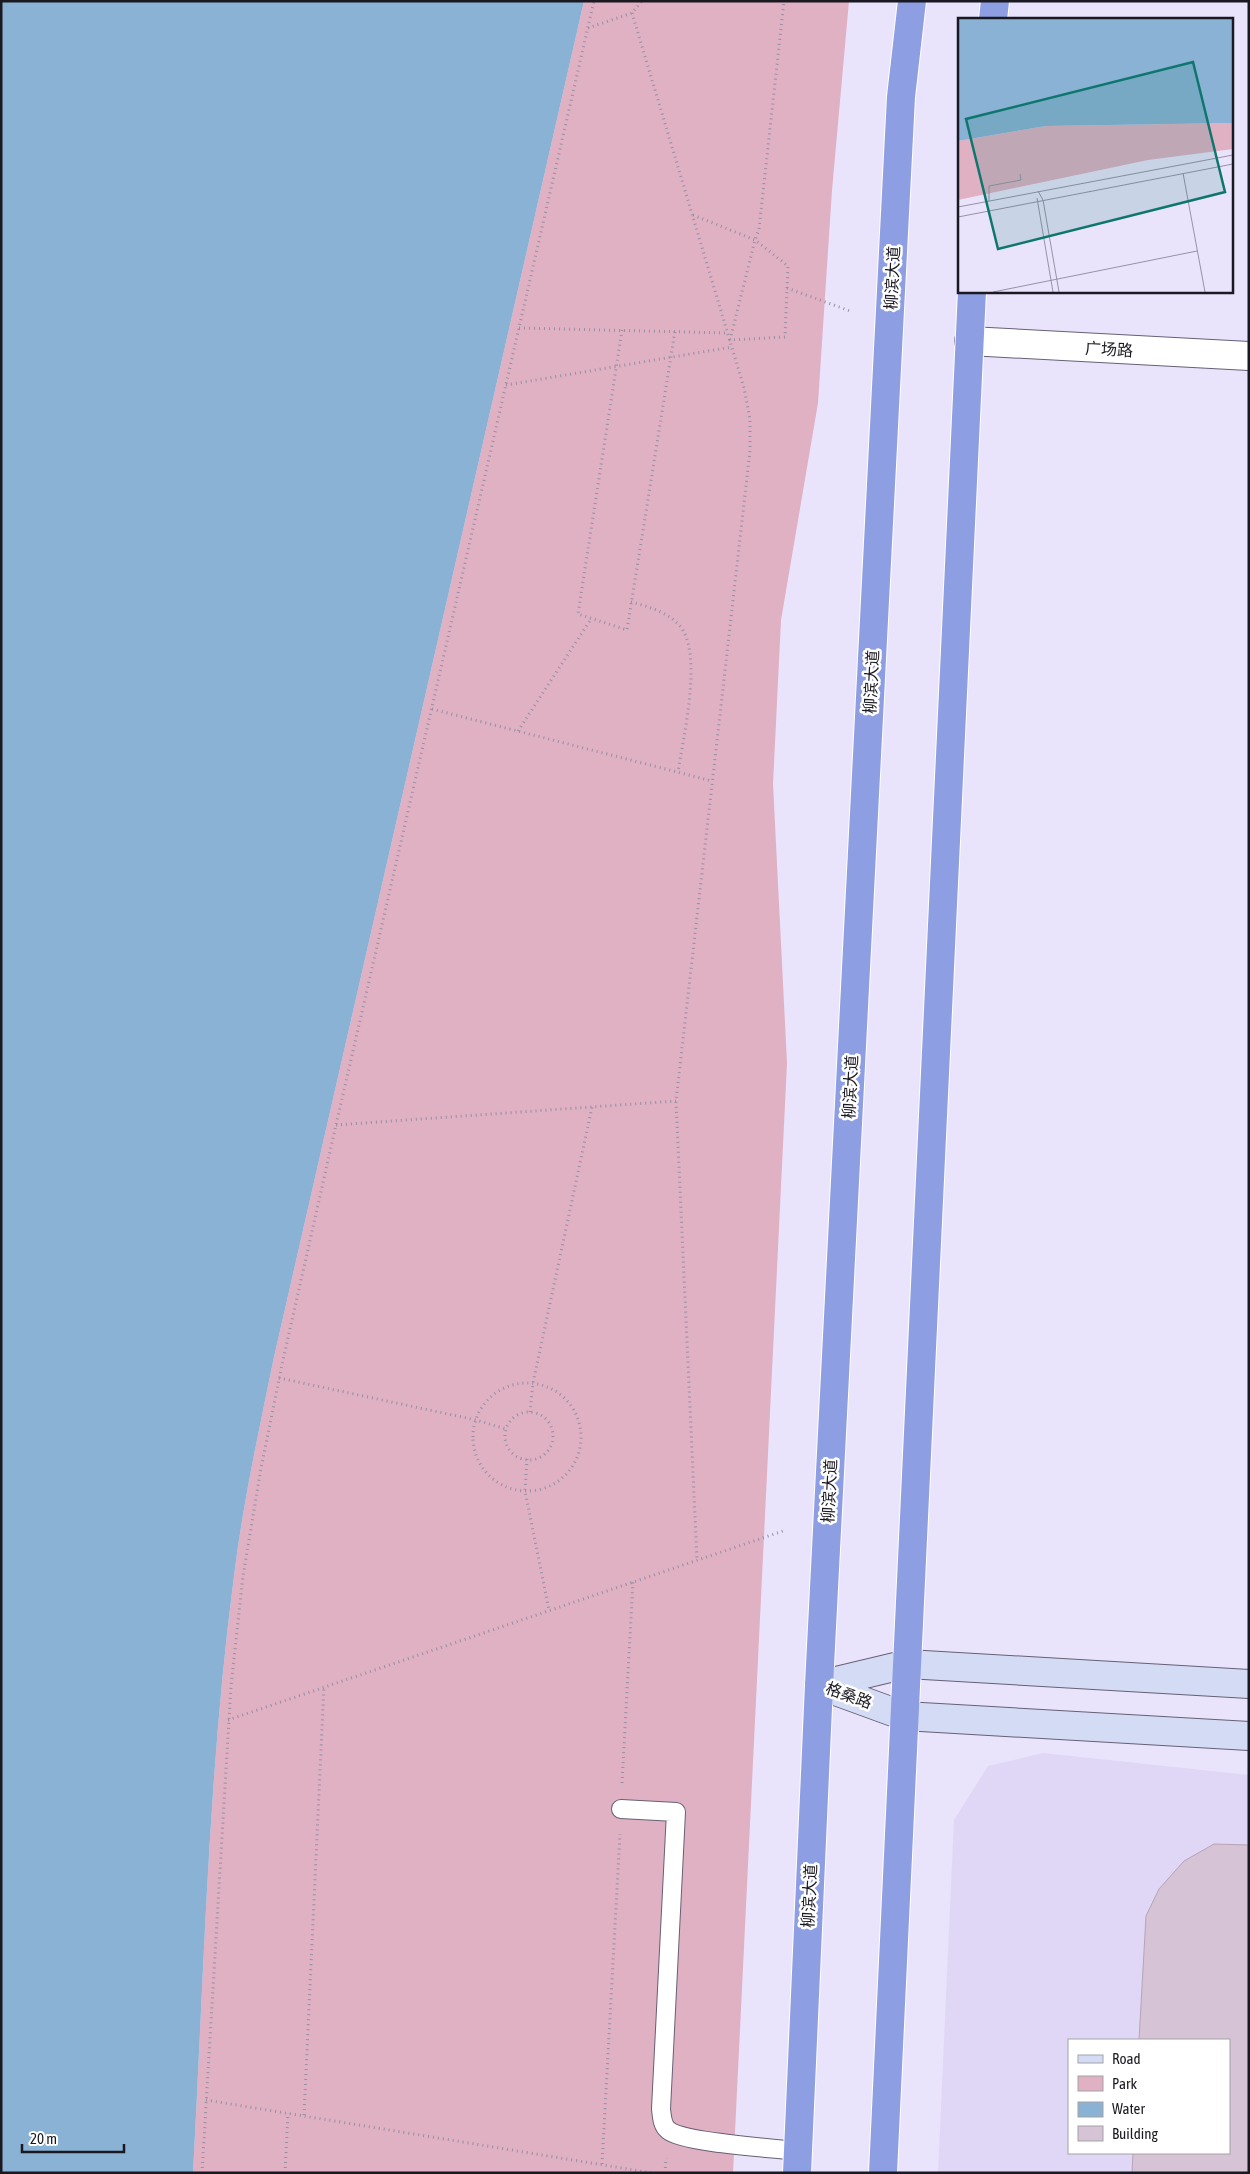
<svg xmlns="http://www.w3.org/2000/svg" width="1250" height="2174" font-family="'Asap Condensed','Noto Sans SC',sans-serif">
<rect width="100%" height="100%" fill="#eae3fc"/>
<path fill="#e0d7f6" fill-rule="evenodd" d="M1043 1753 1249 1775V2173H938L954 1820 988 1766ZM1069 2040H1229V2153H1069Z"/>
<path fill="#e0b0c3" d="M584 1H849L832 190 818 403 781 620 773 784 787 1063 733 2173H193C204 1974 208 1774 234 1576 243 1503 259 1430 274 1357Z"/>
<path fill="#8ab2d5" d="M1 1H584L274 1357C259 1430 243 1503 234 1576 208 1774 204 1974 193 2173H1Z"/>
<path fill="#d6c3d6" stroke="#b6a4b6" d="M1214 1844 1249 1845V2173H1132L1133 2153H1229V2040H1139L1146 1916 1159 1889 1184 1861Z"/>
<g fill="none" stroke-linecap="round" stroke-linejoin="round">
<defs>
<path id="service" d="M621 1809 676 1812 661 2109C662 2117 662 2125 668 2130 683 2143 773 2148 798 2151"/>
<path id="tertiary" d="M969 341 1249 356"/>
<path id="secondary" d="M819 1685 904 1716 1249 1736
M819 1685 907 1664 1249 1684"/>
<path id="trunk" d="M993 19 995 1
M797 2173 819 1685 901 97 912 1
M883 2173 972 291"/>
</defs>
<use href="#service" stroke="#666075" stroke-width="20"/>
<use href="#tertiary" stroke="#666075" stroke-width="30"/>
<use href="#secondary" stroke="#666075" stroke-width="30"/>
<use href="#trunk" stroke="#fff" stroke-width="30"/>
<path stroke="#9590a2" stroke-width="3" stroke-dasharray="1 4" stroke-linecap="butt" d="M632 13 744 388 750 419V451L676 1101 697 1560
M588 28 632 13 642 1
M693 215 755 240 788 266 785 337 730 340 755 240 759 229 784 1
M787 288 850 311
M519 328 728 333
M622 330 578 614 627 630 675 331
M506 385 732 347
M631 602C647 606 667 612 679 625 704 651 683 738 678 772
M432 709 712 781
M518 731 591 619
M336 1125 676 1101
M279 1378 476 1420 506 1429
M473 1437a54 54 0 1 1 108 0a54 54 0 1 1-108 0Z
M530 1412 533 1383 592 1107
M505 1436a24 24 0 1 1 48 0a24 24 0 1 1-48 0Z
M527 1459 525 1491 549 1610
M228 1720 783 1531
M622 1783 633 1581
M206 2100 652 2173
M304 2115 324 1686
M602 2164 620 1834
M202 2173 231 1686 243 1576 261 1468 283 1360 336 1125 594 1
M285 2173 288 2113
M665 2173 666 2158"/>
<use href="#service" stroke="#fff" stroke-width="18"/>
<use href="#tertiary" stroke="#fff" stroke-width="28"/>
<use href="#secondary" stroke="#d4dbf4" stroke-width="28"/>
<use href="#trunk" stroke="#8e9ee2" stroke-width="28"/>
</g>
<g text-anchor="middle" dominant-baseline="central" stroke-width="5" stroke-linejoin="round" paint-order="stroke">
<g font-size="16" fill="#1a1820" stroke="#fff">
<text transform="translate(892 278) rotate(-87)">柳滨大道</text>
<text transform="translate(1109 349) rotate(3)">广场路</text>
<text transform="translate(871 682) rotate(-87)">柳滨大道</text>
<text transform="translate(850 1087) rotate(-87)">柳滨大道</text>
<text transform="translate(829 1491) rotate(-87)">柳滨大道</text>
<text transform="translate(849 1695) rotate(20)">格桑路</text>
<text transform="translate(809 1896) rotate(-87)">柳滨大道</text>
</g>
</g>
<g transform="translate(958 18)">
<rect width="275" height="275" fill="#eae3fc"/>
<path d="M275 105V131L190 142 0 182V123L88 108Z" fill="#e0b0c3"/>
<path d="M0 1H275V105L88 108 0 123Z" fill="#8ab2d5"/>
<path fill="none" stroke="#9792a4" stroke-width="1" d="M225 155 247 274M80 173 85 182 101 274M79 180 95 274M31 183V168L63 162 62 156M0 189 275 137M0 199 275 146M35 274 239 233"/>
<path fill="#0f766e" fill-opacity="0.15" stroke="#0f766e" stroke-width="2.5" d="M235 44 267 174 40 231 8 101Z"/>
<rect width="275" height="275" fill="none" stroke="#1a1820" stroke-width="2.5"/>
</g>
<rect width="1250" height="2174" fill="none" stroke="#1a1820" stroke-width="5"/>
<rect x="1068" y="2039" width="162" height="115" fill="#ffffff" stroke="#a3a3a6"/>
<rect x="1078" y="2055" width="25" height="8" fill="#d4dbf4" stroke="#a3a3a6"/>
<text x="1112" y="2064" font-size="15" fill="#1a1820">Road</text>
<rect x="1078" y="2076" width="25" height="15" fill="#e0b0c3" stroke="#a3a3a6"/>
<text x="1112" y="2089" font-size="15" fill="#1a1820">Park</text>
<rect x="1078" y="2102" width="25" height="15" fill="#8ab2d5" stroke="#a3a3a6"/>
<text x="1112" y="2114" font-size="15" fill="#1a1820">Water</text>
<rect x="1078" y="2126" width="25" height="15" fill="#d6c3d6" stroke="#a3a3a6"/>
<text x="1112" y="2139" font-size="15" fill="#1a1820">Building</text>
<path d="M22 2144v8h102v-8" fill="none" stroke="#1a1820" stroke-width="2.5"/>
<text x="30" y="2144" font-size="15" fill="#1a1820" stroke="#ffffff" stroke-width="4" paint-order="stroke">20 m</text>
</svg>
